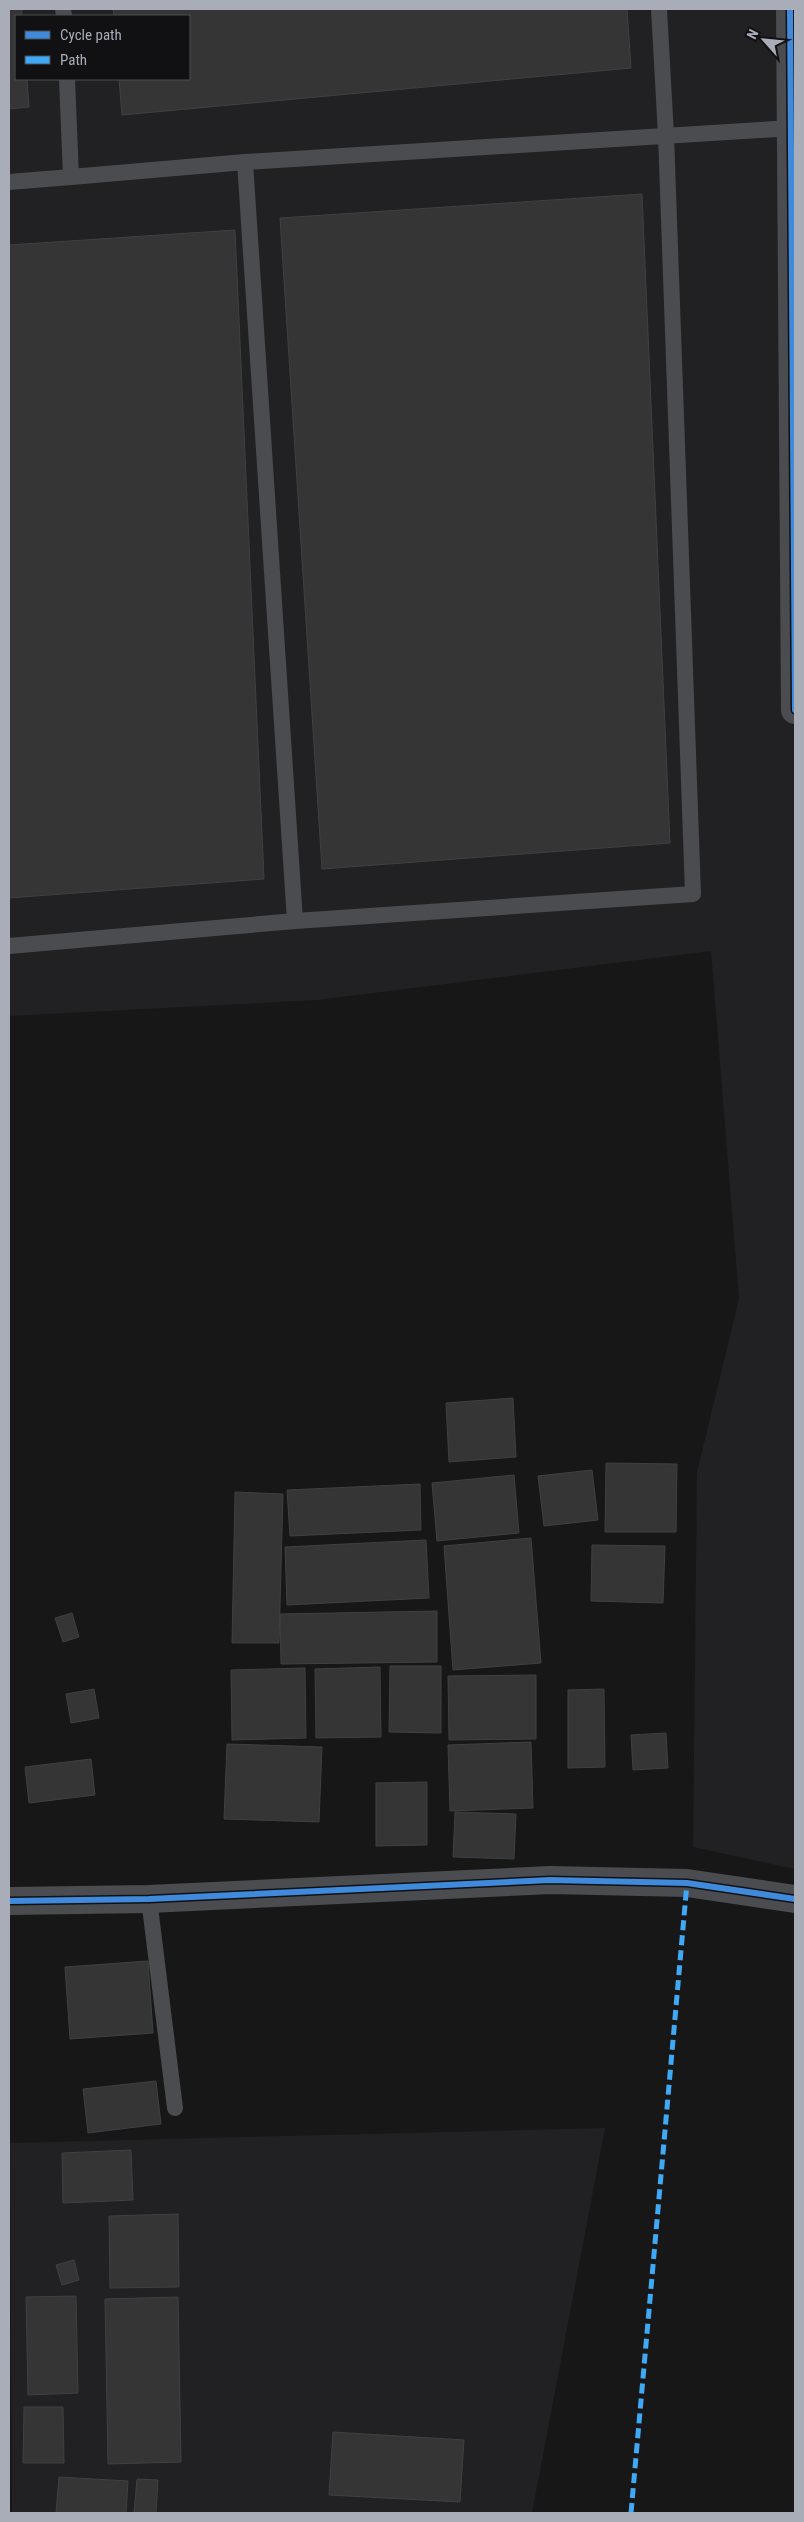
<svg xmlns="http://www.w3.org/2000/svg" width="804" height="2522" font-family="'Roboto Condensed',sans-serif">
<rect width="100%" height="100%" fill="#171717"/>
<path fill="#212123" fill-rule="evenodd" d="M9 9H795V1869L693 1847 697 1472 739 1299 711 951 317 1000 9 1016ZM16 16H189V79H16Z
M605 2128 532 2513H12L10 2143Z"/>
<path fill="#353536" stroke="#3f4043" d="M9 9H22V16H16V79H27L29 107 9 109Z
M113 9H627L631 68 122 115 119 79H189V16H114Z
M642 194 670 843 322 869 280 218Z
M235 230 264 879 9 898V245Z
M513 1398 516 1457 449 1462 446 1403Z
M606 1463 677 1464 676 1532H605Z
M592 1470 598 1520 544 1526 538 1476Z
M514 1475 519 1533 437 1541 432 1483Z
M420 1484 421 1530 290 1536 287 1490Z
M235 1492 283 1494 279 1643H232Z
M531 1538 541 1663 453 1670 444 1546Z
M426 1540 429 1598 287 1605 285 1547Z
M592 1545 665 1546 663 1603 591 1601Z
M437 1611V1662L281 1664 280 1614Z
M72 1613 79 1637 63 1642 55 1618Z
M390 1666H441V1733L389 1732Z
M380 1667 381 1737 316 1738 315 1669Z
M305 1668 306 1738 232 1740 231 1670Z
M536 1675V1739L449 1740 448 1676Z
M94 1689 99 1718 71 1723 66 1694Z
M604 1689 605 1767 568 1768V1690Z
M666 1733 668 1768 633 1770 631 1735Z
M531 1742 533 1808 450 1811 448 1745Z
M227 1744 322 1747 319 1822 224 1819Z
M91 1759 95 1795 29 1803 25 1767Z
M427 1782V1845L376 1846V1783Z
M455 1812 516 1814 514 1859 453 1857Z
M148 1961 153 2033 70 2039 65 1967Z
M156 2081 161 2124 88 2133 83 2089Z
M131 2150 133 2200 63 2203 62 2153Z
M178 2214 179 2287 110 2288 109 2216Z
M74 2260 79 2280 62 2285 56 2265Z
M76 2296 78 2393 28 2395 26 2297Z
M178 2297 181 2462 108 2464 105 2299Z
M24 2407H63L64 2463H23Z
M333 2432 464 2440 460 2502 329 2495Z
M59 2477 128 2481 126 2513H56Z
M137 2479 158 2480 156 2513H134Z"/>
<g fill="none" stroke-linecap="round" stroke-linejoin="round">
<path stroke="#4b4c50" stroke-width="16" d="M63 9 64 16
M67 79 71 177 245 162 792 128
M9 182 71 177
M295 921 693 894 666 135 659 9
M9 946 295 921 245 162
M149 1899 175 2108"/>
<path stroke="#4b4c50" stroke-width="28" d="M790 9 795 710
M9 1901 149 1899 550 1880 687 1883 795 1899"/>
<path stroke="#3fa9f5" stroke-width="5" stroke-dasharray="10 5" stroke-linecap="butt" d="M631 2513 687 1883"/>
<defs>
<path id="cycleway" d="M790 9 795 710
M9 1901 149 1899 550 1880 687 1883 795 1899"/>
</defs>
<use href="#cycleway" stroke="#111113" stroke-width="9"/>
<use href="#cycleway" stroke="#408adc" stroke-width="6"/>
</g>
<rect width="804" height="2522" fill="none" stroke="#a8adb8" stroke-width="20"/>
<rect x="15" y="15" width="175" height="65" fill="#111113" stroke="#4d4f55"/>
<rect x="25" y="31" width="25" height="8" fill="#408adc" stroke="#4d4f55"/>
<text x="60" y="40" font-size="15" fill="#a8adb8">Cycle path</text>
<rect x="25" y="56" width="25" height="8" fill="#3fa9f5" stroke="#4d4f55"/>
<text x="60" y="65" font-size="15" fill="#a8adb8">Path</text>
<g transform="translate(764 40) rotate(297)" stroke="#111113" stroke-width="4" paint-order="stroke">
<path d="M0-4L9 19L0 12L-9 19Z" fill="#a8adb8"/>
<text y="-8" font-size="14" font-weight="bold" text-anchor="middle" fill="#a8adb8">N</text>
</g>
</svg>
